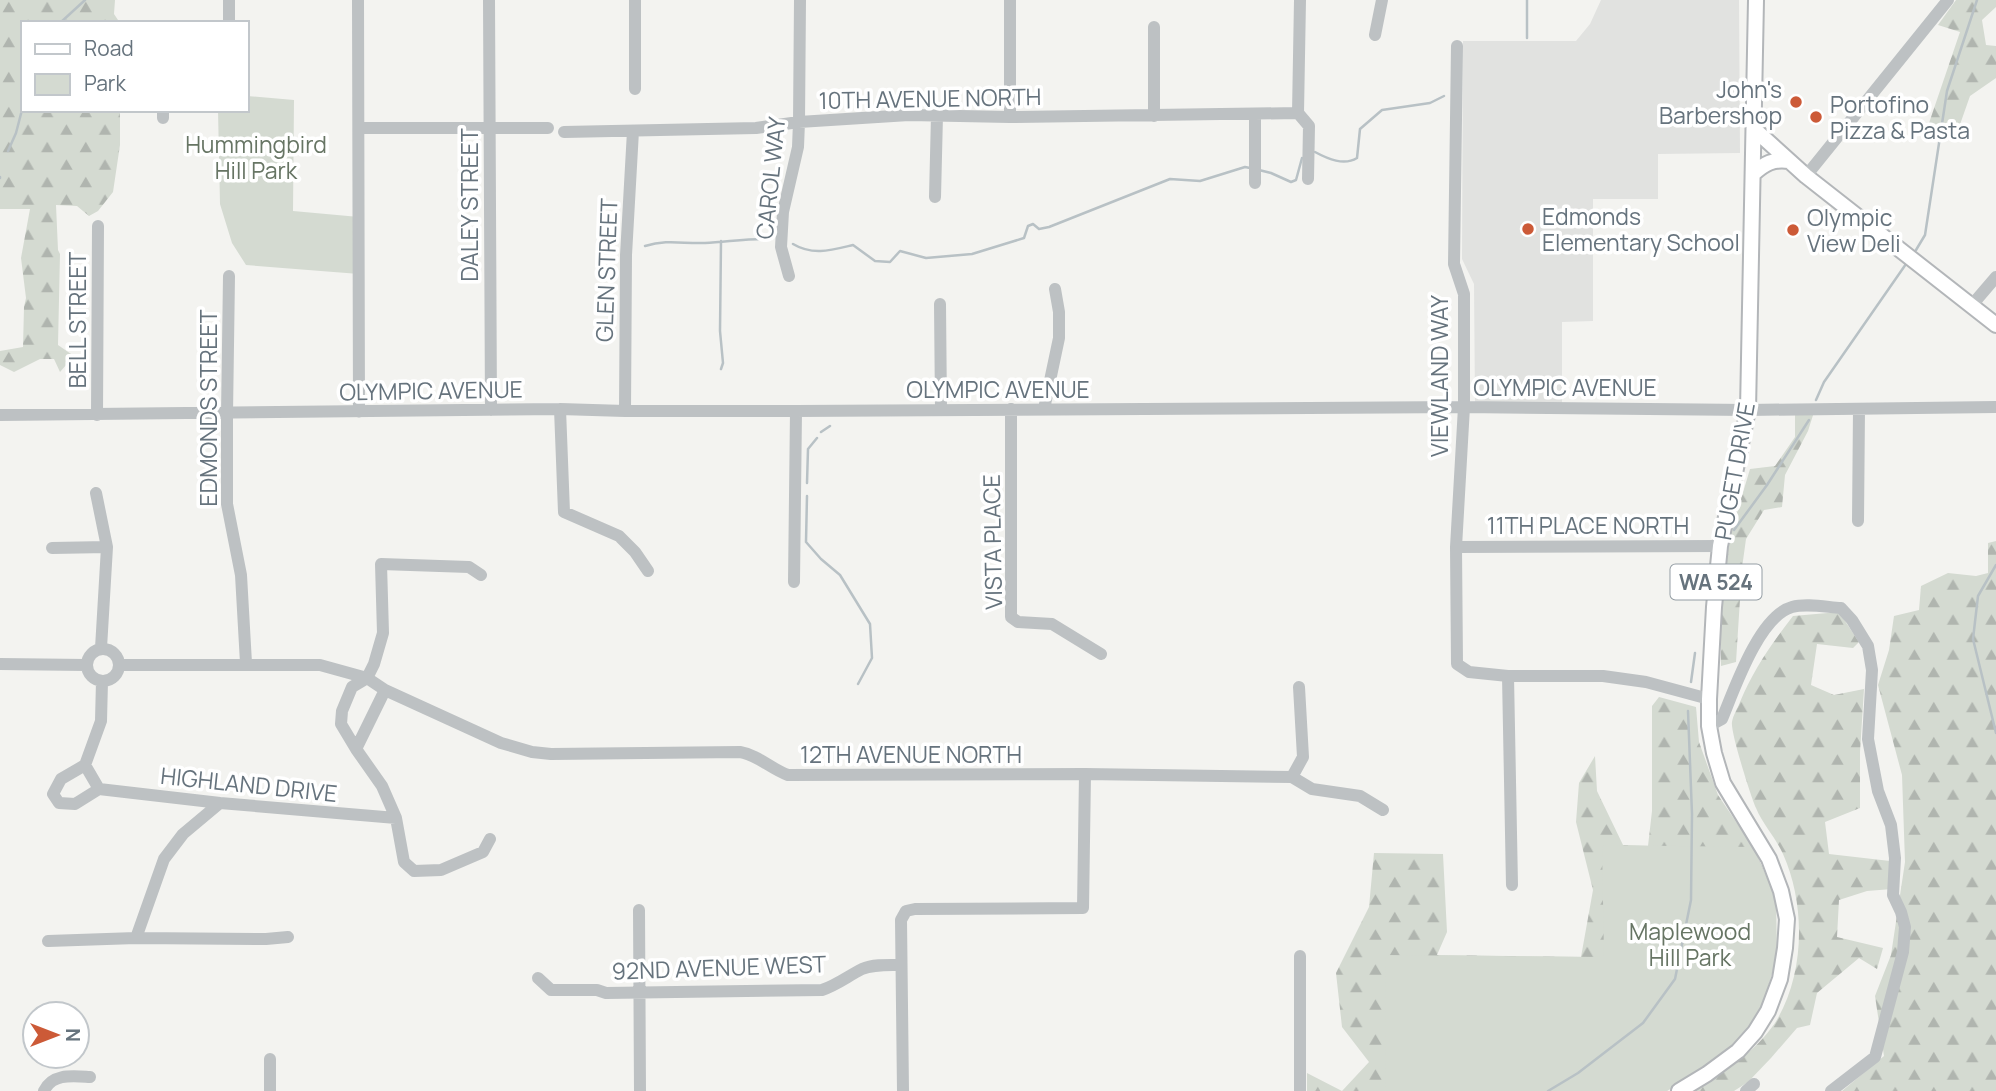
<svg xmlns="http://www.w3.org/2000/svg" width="1996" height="1091" font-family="Manrope,sans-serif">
<defs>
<pattern id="forest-firs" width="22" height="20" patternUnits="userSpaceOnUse" patternTransform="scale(1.75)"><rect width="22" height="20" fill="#d4dad1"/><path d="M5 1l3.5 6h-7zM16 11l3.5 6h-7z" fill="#b0b5af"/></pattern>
</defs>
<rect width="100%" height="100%" fill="#f3f3f0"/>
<path fill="#e1e2e0" d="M1601 0H1739L1740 153 1658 154V199H1593V321L1562 322V403H1475L1474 284 1462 259 1463 41H1576L1590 24Z"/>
<path fill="url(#forest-firs)" d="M0 0H115L114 14 120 23H23V110H120V145L113 192 98 211 89 216 77 206 56 205 58 250 60 254 58 345 74 356 60 372 54 359H40L14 372 0 365V351L23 347 24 307 26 298 21 258 30 209H0Z
M1956 0H1996V7L1982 20 1986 45 1996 46V78L1970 96 1957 133 1929 123 1960 32 1938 25Z
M1795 409 1814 412 1808 431 1785 475 1782 507 1764 510 1746 539 1742 568 1736 662 1721 666 1720 603 1730 536 1750 469 1775 466 1795 437Z
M1996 541V1091H1842L1884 1056 1875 996 1891 955 1905 862 1902 775 1878 685 1889 650 1894 616 1919 610 1921 586 1948 573 1976 576 1988 573V543Z
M1839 612 1859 642 1853 648 1817 644 1811 685 1834 695 1864 689 1860 752V808L1825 822 1829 854 1890 861 1892 889 1867 891 1839 900 1837 937 1883 948 1877 969 1859 958 1817 993 1810 1025 1797 1028 1771 1058 1748 1082 1734 1091H1694C1724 1073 1755 1052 1775 1023 1805 975 1806 905 1783 854 1776 838 1763 825 1756 808 1751 797 1730 731 1732 722 1733 715 1738 708 1740 702 1753 670 1772 643 1793 616Z
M1659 697 1696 707 1699 742 1718 795 1753 847 1776 898 1667 1091H1307V1073L1342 1091 1369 1062 1342 1027 1336 973 1369 907 1374 853 1443 854 1447 932 1437 955 1581 957 1593 890 1576 822 1579 783 1595 756 1597 791 1623 845 1648 846 1652 811V706Z"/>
<path fill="#d4dad1" d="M247 96 294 100 293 211 359 217V274L246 265 232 243 220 204 218 110H247Z
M1602 845 1753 847 1776 898 1777 957 1762 1007 1737 1043 1700 1071 1667 1091H1385L1386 955 1604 957Z"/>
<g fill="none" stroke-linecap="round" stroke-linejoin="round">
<path stroke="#b8c1c5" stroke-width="2.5" d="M1527 0V38
M60 23 85 0
M8 151 16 133 23 106
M1315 152C1328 159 1344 166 1357 158L1360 129 1382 110 1430 103 1444 96
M1259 170 1271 173 1291 182 1296 180 1302 158
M0 178V177
M721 241 720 331 723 363 721 369
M793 244C813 256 832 250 853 245L875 261 890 262 900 251 926 258 972 254 1024 238 1028 226 1033 224 1039 229 1049 227 1170 179 1200 181 1245 167 1250 168
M645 246C668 239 683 244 705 243 727 242 749 238 771 239
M1916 250 1925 235 1947 91 1977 0
M1816 400 1824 382 1906 264
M821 432 830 426
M807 483 808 449 817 438
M807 496 806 542 821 559 840 575 870 624 872 658 858 684
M1734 530 1767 485 1809 420
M1996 565 1978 596 1973 639 1996 733
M1691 682 1695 653
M1548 1091 1578 1073 1643 1023 1675 979 1691 900 1692 814 1688 711"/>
<defs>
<path id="major" d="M1754 129 1806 176 1996 325
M1753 174C1765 163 1773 159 1789 161
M1679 1091 1707 1074 1738 1051 1755 1032 1768 1011 1780 979 1785 948 1787 919 1781 891 1769 859 1723 783 1714 753 1709 726V699L1714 607 1720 546 1748 410 1756 0"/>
</defs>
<use href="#major" stroke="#b3b6b9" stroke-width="18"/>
<path stroke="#bdc1c3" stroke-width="12" d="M229 0V23
M358 0 359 412
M489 0 491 410
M1154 27V116
M1375 35 1382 0
M1457 46 1454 264 1464 294V407L1456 547 1457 664 1469 672 1508 676H1603L1646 682 1709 699
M635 89V0
M1298 113 1300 0
M1298 113 1309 126 1308 179
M1255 114V183
M1010 117V0
M163 118V110
M359 128H548
M564 132 756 128 799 122 909 115 1010 117 1298 113
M1806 176 1948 0
M935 197 937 115
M229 276 227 414V504L241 575 246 663
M789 276 781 247 783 212 798 147 799 122 800 0
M940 304 941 410
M1972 305 1996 277
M560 409 564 512 619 536 635 552 648 571
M1011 409V617L1018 622 1052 624 1101 654
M1044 409 1059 338V312L1055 289
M625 411 626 255 633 131
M0 415 560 409 625 411H796L1464 407 1748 410 1996 407
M97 415 98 226
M96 493 107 547 101 648
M1858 521 1859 409
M1456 547 1720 546
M52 548 107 547
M794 582 796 411
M87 665a16 16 0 1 1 32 0a16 16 0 1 1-32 0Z
M0 664 86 665
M119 665H320L367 678 385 690 501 743 532 752 551 754 740 752C758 755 771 769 788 775L1085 774 1292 777 1312 789 1360 796 1383 810
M1508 676 1512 885
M367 678 352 687 342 711 341 724 356 749 382 786 396 818 404 862 414 871 441 870 483 852 490 839
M367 678 374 664 383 633 381 564 469 567 481 575
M1709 726 1722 719C1734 690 1759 616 1792 607 1806 603 1826 607 1841 608L1852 620 1868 646 1872 670 1868 739 1878 791 1891 825 1895 858 1893 895 1901 912 1905 927 1903 952 1875 1057 1831 1091
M356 749 385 690
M85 765 61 779 53 794 59 803 75 804 99 789
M1292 777 1303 757 1299 687
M99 789 220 803 396 818
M99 789 85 765 101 721 102 681
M639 910 640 1091
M136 938 164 859 183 834 220 803
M48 941 136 938 266 939 288 937
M1300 956V1091
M538 978 551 990H597L606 993 822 990C837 985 848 976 862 969 874 964 889 965 901 965
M270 1059V1091
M44 1091C52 1073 73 1076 90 1077
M903 1091 901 920 906 911 915 909 1083 908 1085 774
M1746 1091 1754 1084"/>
<use href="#major" stroke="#fff" stroke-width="14"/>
</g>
<g fill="#cc5a37" stroke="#fff" stroke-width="2.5">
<circle cx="1796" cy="102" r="7"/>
<circle cx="1816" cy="117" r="7"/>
<circle cx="1528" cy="229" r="7"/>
<circle cx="1793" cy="230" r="7"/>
</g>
<g text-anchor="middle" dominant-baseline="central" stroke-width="7" stroke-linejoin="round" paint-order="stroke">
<rect fill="#fff" stroke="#949da4" stroke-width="2" x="1670.5" y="564.5" width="91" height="35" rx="5"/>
<g font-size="21" font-weight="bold" fill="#66737d">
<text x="1716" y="582">WA 524</text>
</g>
<g font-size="23" fill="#66737d" stroke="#fff" text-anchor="start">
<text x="1782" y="89" text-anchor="end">John's<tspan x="1782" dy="26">Barbershop</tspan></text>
<text x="1830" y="104">Portofino<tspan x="1830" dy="26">Pizza &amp; Pasta</tspan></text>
<text x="1542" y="216">Edmonds<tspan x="1542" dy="26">Elementary School</tspan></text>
<text x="1807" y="217">Olympic<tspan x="1807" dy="26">View Deli</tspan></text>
</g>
<g font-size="23" fill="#66737d" stroke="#fff">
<text transform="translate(930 98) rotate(-1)">10TH AVENUE NORTH</text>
<text transform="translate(770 178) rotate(-84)">CAROL WAY</text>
<text transform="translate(469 205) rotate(-90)">DALEY STREET</text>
<text transform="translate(606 270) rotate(-88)">GLEN STREET</text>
<text transform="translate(77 320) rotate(-90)">BELL STREET</text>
<text transform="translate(1439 376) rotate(-90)">VIEWLAND WAY</text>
<text x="1565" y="387">OLYMPIC AVENUE</text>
<text x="998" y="389">OLYMPIC AVENUE</text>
<text transform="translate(431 390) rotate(-1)">OLYMPIC AVENUE</text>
<text transform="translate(208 408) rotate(-90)">EDMONDS STREET</text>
<text transform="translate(1734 471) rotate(-80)">PUGET DRIVE</text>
<text x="1588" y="525">11TH PLACE NORTH</text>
<text transform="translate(992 542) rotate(-91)">VISTA PLACE</text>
<text x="911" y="754">12TH AVENUE NORTH</text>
<text transform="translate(249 784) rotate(6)">HIGHLAND DRIVE</text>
<text transform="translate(719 967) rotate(-2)">92ND AVENUE WEST</text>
</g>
<g font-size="23" fill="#677564" stroke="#fff">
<text x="256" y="144">Hummingbird<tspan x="256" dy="26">Hill Park</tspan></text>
<text x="1690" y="931">Maplewood<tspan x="1690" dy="26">Hill Park</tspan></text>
</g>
</g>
<rect x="21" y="21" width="228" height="91" fill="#ffffff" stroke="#c2c7cb" stroke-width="2"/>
<rect x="35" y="44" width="35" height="10" fill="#ffffff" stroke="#c2c7cb" stroke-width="2"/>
<text x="84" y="56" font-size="21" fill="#66737d">Road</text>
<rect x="35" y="74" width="35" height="21" fill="#d4dad1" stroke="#c2c7cb" stroke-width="2"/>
<text x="84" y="91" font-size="21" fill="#66737d">Park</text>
<g transform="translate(56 1035) rotate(90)"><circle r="33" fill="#ffffff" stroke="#c2c7cb" stroke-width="2"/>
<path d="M0-5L12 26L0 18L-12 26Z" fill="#cc5a37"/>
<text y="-10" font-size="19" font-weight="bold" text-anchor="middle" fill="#66737d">N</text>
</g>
</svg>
